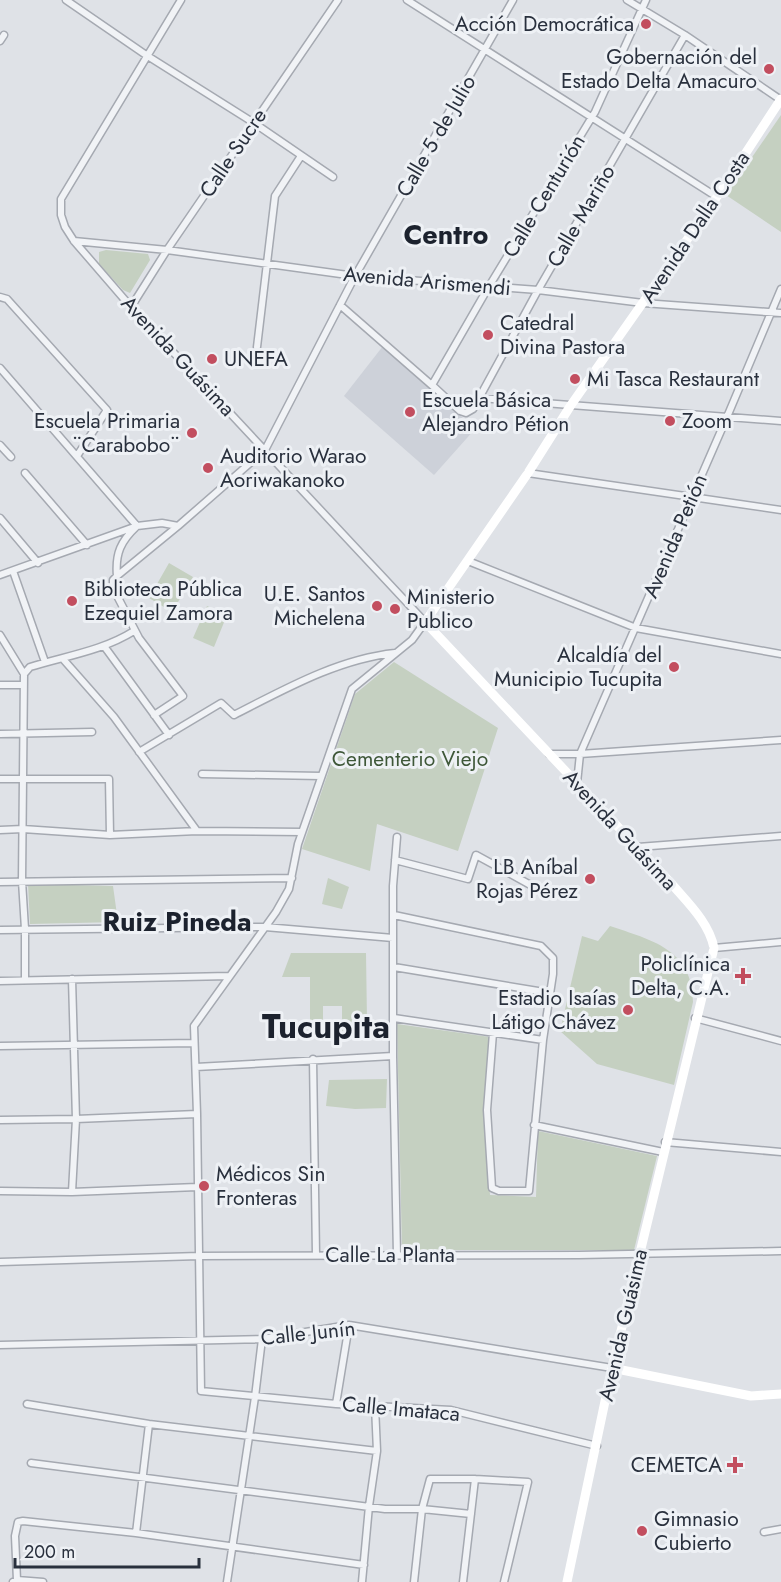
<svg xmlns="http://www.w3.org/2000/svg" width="781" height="1582" font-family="Jost,sans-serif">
<rect width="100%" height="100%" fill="#dfe2e7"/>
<path fill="#cdd1d9" d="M383 346 475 429 434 475 344 396Z"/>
<path fill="#c5d0c1" d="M781 115V232L726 195Z
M106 250 148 254 150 260 130 293 123 290 99 264V252Z
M169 563 193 577 172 612 149 598Z
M207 606 227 615 214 647 193 638Z
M394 662 498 728 458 851 377 824 370 871 302 849 355 694Z
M328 878 349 887 342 909 322 904Z
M28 884 113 886 118 922 30 924Z
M610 926C651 940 693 949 693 1002L674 1085 597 1064 560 1031 582 936 598 941Z
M291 953H366L367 1021 342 1031V1006H323V1022H310V977H282Z
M397 1024 490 1037 484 1109 490 1195 536 1197 538 1131 657 1156 634 1250H402Z
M387 1079 386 1108 355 1109 326 1106 329 1080Z"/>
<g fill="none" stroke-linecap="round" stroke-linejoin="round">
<defs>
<path id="minor" d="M66 0 146 55 254 123 333 177
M181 0 61 199V215L65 227 74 241 131 307 425 622 412 640 352 689 298 844 289 889 276 912 194 1026 197 1114 201 1391 336 1404 451 1410 597 1446
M407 0 717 197
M627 0 685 35 781 100
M646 0 595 112 488 288 432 385 460 411 466 413 473 409 479 398 781 421
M0 41 4 35
M74 241 167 250 355 276 538 290 643 303 781 313
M0 297 7 299 107 410 77 456
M340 305 435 388
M131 307 167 250 338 0
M257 347 275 196 301 156
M0 368 137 526C121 541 115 553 117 576L113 580V588L139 638 183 696 154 715
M478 400 538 290 685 35
M0 445 11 457
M25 473 87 545
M528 473 781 510
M0 518 38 563
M468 561 636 628 781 654
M13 571 45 662
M0 575 137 526 162 523 178 526
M117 576 178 526 265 450 355 276 513 0
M0 635 24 674 22 881 25 929V980
M104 646 169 735
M63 659 114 717 197 831
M24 674 30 667C65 656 102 651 134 631
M0 685H23
M0 734 92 732
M139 752 221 703 234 715C285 689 338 659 395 653
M549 754H580L781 740
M202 774 321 776
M0 779H109L110 835
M577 783 580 754 727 417 781 289
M0 830 23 829 110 835 197 831 302 832
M397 837 393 886V1056L397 1255
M638 847 781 836
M395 860 468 879 476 855 536 888
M0 882 292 878
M394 915 541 946 553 958V974L543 1040 529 1191H499L492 1188 487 1110 493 1033
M0 930 265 927 393 938
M714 948 781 942
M394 967 550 993
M72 979 76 1119 72 1192
M0 981 229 976
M394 1018 543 1040
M695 1018 781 1041
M0 1046 194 1043
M313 1059 316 1255
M196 1067 393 1056
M0 1120 76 1119 197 1114
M534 1125 663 1152
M665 1142 781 1152
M0 1191 72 1192 197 1187
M0 1262 199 1256 579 1255 781 1251
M0 1345 262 1339 349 1325 612 1368
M27 1404 149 1424 377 1451
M336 1404 349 1325
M31 1463 385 1509H422L471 1514
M764 1532 781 1529
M136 1533 149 1424
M17 1580 15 1536 18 1522 23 1521 136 1533 364 1565
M13 1582 17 1580 43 1582
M227 1582 255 1397 262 1339
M362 1582 369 1506 377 1451 375 1406
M414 1582 422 1509 430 1479H475L528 1482 504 1582
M463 1582 475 1479"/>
</defs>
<use href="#minor" stroke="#a5a9b1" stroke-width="9"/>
<use href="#minor" stroke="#f1f3f6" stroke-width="6"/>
<path stroke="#fff" stroke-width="9" d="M612 1368 751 1396 781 1394
M567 1582 612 1368 714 948C709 922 687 902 670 882L425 622 528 473 571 405 717 197 781 99"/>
</g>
<g fill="#c24e5f" stroke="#eef1f5" stroke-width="2">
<circle cx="646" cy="24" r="6"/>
<circle cx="769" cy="69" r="6"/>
<circle cx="488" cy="335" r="6"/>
<circle cx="212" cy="359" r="6"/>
<circle cx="575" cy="379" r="6"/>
<circle cx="410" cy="412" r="6"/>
<circle cx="670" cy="421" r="6"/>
<circle cx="192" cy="433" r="6"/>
<circle cx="208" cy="468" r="6"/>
<circle cx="72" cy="601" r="6"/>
<circle cx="377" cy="606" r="6"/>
<circle cx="395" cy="609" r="6"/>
<circle cx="674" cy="667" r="6"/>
<circle cx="590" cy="879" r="6"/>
<path d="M740 967h6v6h6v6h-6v6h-6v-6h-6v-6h6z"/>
<circle cx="628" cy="1010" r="6"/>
<circle cx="204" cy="1186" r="6"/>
<path d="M732 1456h6v6h6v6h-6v6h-6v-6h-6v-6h6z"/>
<circle cx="642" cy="1531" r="6"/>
</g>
<g text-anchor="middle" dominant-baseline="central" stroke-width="6" stroke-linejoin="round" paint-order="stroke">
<g font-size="21" fill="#29303d" stroke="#eef1f5" text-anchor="start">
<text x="634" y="24" text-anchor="end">Acción Democrática</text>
<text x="757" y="57" text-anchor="end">Gobernación del<tspan x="757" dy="24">Estado Delta Amacuro</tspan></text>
<text x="500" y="323">Catedral<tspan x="500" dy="24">Divina Pastora</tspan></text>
<text x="224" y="359">UNEFA</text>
<text x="587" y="379">Mi Tasca Restaurant</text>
<text x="422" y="400">Escuela Básica<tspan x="422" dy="24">Alejandro Pétion</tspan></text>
<text x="180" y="421" text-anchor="end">Escuela Primaria<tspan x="180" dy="24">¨Carabobo¨</tspan></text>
<text x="682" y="421">Zoom</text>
<text x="220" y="456">Auditorio Warao<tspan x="220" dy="24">Aoriwakanoko</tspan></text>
<text x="84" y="589">Biblioteca Pública<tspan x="84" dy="24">Ezequiel Zamora</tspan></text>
<text x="365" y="594" text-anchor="end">U.E. Santos<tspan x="365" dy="24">Michelena</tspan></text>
<text x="407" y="597">Ministerio<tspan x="407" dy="24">Publico</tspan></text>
<text x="662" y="655" text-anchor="end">Alcaldía del<tspan x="662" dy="24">Municipio Tucupita</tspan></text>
<text x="578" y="867" text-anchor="end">LB Aníbal<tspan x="578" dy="24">Rojas Pérez</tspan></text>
<text x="730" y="964" text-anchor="end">Policlínica<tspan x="730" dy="24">Delta, C.A.</tspan></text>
<text x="616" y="998" text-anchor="end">Estadio Isaías<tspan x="616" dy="24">Látigo Chávez</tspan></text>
<text x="216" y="1174">Médicos Sin<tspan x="216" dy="24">Fronteras</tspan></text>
<text x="722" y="1465" text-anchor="end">CEMETCA</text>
<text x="654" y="1519">Gimnasio<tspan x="654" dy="24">Cubierto</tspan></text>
</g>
<g font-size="21" fill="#29303d" stroke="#eef1f5">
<text transform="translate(436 136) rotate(-60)">Calle 5 de Julio</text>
<text transform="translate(233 153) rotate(-56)">Calle Sucre</text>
<text transform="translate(544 196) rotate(-59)">Calle Centurión</text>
<text transform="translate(581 216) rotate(-60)">Calle Mariño</text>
<text transform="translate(695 227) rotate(-56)">Avenida Dalla Costa</text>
<text transform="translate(427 281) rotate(5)">Avenida Arismendi</text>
<text transform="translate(178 356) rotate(47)">Avenida Guásima</text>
<text transform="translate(675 536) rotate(-67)">Avenida Petión</text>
<text transform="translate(620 830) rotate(47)">Avenida Guásima</text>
<text x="390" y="1255">Calle La Planta</text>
<text transform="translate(623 1325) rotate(-77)">Avenida Guásima</text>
<text transform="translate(308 1333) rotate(-6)">Calle Junín</text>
<text transform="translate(401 1409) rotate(5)">Calle Imataca</text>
</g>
<g font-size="21" fill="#3e5738" stroke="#eef1f5">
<text x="410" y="759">Cementerio Viejo</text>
</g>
<g font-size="27" font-weight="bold" fill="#1c222e" stroke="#eef1f5">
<text x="446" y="234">Centro</text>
<text x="177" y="921">Ruiz Pineda</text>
</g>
<g font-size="33" font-weight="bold" fill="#1c222e" stroke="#eef1f5">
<text x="326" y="1026">Tucupita</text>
</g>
</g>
<path d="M15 1558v9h184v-9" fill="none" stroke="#29303d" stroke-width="3"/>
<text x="24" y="1558" font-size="18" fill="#29303d" stroke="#eef1f5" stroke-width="4.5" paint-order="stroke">200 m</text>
</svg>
